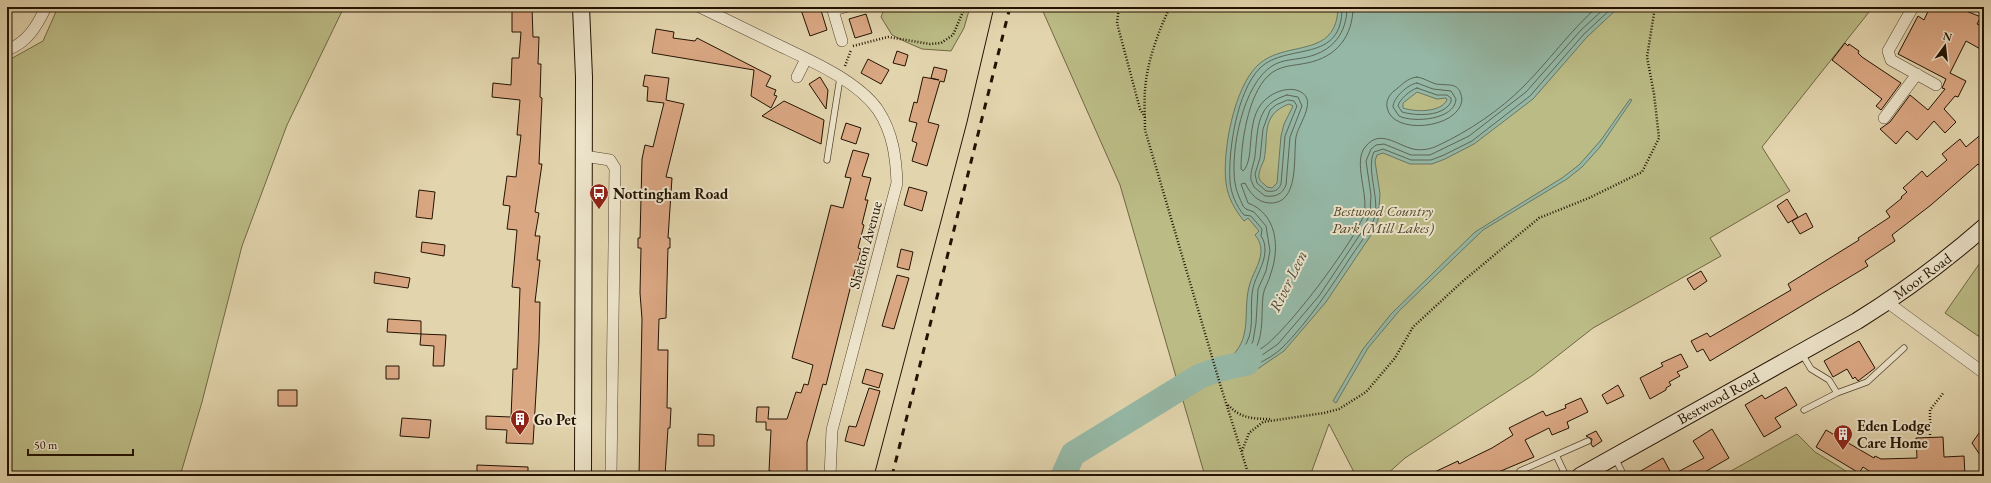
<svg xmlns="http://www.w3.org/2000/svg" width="1991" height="483" font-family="'EB Garamond',serif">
<rect width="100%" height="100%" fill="#e2d4ad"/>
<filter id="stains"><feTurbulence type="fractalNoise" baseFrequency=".005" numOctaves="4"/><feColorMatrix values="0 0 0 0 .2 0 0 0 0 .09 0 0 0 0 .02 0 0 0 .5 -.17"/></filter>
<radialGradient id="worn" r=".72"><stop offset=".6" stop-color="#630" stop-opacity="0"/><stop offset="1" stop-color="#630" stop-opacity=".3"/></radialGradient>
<path fill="#bbbb85" stroke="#706744" d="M58 7H344L287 125 242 246 202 402 180 476H7V61L43 41Z
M885 7H970L964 28 951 51 922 49 906 42 892 35 881 17Z
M1041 7H1873L1762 147 1790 191 1710 238 1721 256 1593 328 1533 375 1405 458 1385 476H1356L1329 424 1310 476H1205L1120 185Z
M1984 257V340L1945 313Z
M1797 434 1815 452 1854 476H1722Z"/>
<path fill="#95b8a6" stroke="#687664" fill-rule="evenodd" d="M1338 7 1618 8 1587 37 1533 99 1474 144 1445 159 1432 164H1410L1383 153 1377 155 1375 161 1380 194 1378 220 1371 235 1326 302 1284 351 1259 368 1225 380 1217 360 1233 355C1252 335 1243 311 1249 287 1252 274 1260 265 1261 252 1261 244 1259 240 1255 235L1259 231 1248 218 1244 221C1235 210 1228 198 1226 183 1222 152 1234 87 1258 65 1286 39 1337 60 1338 7ZM1417 92 1437 99 1446 98 1447 100C1440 113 1415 112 1403 108V103ZM1289 104 1293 106 1284 124 1281 136 1277 183 1272 188 1267 187C1265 184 1260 182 1259 178 1258 172 1262 165 1264 160 1269 136 1260 115 1289 104Z
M1630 99 1632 100 1600 147 1582 167 1567 179 1483 230 1399 311 1368 348 1336 403 1333 401 1363 349 1391 314 1475 232 1562 178 1579 165 1601 140Z"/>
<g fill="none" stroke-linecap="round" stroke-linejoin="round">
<path stroke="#5c6654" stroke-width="1" d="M1342 7C1343 65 1287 42 1260 68 1237 91 1228 150 1230 182 1231 193 1236 206 1244 215L1251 216 1262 229 1261 236C1264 240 1265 245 1265 250 1265 264 1256 275 1253 288 1249 305 1255 326 1247 342 1240 356 1236 357 1223 364L1227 374C1246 370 1268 361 1282 348 1309 321 1331 287 1352 255 1360 243 1371 230 1375 216 1379 196 1366 168 1374 152L1383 149 1411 160H1431L1444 155 1472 141 1530 96 1584 34 1613 7
M1347 7C1347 33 1333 51 1307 57 1295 60 1283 59 1272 66 1243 84 1230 151 1235 183 1236 191 1240 199 1243 206L1246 209 1254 212 1266 226 1270 251 1266 271 1258 289 1256 323 1253 341 1246 355 1240 362 1241 365 1255 360 1278 344 1319 296 1363 230 1370 213 1371 195 1366 161 1371 149 1376 145 1384 144 1411 155H1430L1469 136 1526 92 1581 30 1606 7
M1353 7C1353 36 1337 57 1307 63 1293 66 1279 65 1268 76 1248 95 1241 143 1241 169L1243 171C1257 158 1242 114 1270 96 1277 91 1288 88 1296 90 1321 97 1298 124 1296 137 1293 157 1300 205 1269 203 1257 202 1250 193 1245 183L1241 184 1248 203C1277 214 1280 247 1271 273 1269 282 1264 287 1263 296 1261 314 1264 332 1256 348L1258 350C1279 343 1358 237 1364 214 1369 194 1352 161 1366 146 1380 129 1397 145 1413 149 1421 151 1432 149 1439 145 1469 131 1500 110 1523 87 1549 61 1570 31 1597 7
M1417 77C1424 78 1429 82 1436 84 1449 86 1460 81 1462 100 1459 129 1391 136 1387 107 1386 101 1389 95 1394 91 1402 85 1407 78 1417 77Z
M1417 83 1433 89 1451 91 1456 99C1455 120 1413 123 1399 116L1393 107C1393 98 1408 84 1417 83Z
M1417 88 1437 95H1447L1451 98V102C1443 117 1416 116 1402 112L1398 106C1399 100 1410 90 1417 88Z
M1287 95 1298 97 1302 106 1290 137 1286 185C1282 195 1275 197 1265 196L1254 187 1251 180C1250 171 1254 164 1255 156 1258 128 1256 104 1287 95Z
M1288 100 1294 101 1297 106 1285 136 1281 184C1278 191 1274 192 1266 191L1257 183 1255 174 1260 158 1263 129 1270 110 1276 105Z"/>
<path stroke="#95b8a6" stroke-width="25" d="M1063 476 1073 454 1200 376 1220 369 1247 363 1250 356"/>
</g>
<path fill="#daa783" stroke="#241302" d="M512 7H532L533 37H539L538 64H541L540 97 542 98 539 164H542L535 212 539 213 535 236H540L537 260H540L535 302H540L539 342 533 444 506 443 507 430 486 429V416L511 417 513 369H517L520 288 512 287 517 230 507 229 510 206 503 205 507 176 516 177 521 135H517L520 100 492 97 493 83 511 85 512 58H519L521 32H512Z
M800 7H820L827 30 810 36Z
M1930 7H1956L1981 17 1977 24 1984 27V51L1966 41 1950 73 1966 81 1958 97 1955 96 1944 109 1956 122 1945 133 1934 121 1917 140 1907 131 1896 144 1880 129 1890 122 1910 95 1928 110 1945 89 1942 88 1946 79 1898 54 1918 16 1924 20Z
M866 14 872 33 855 38 849 19Z
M656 29 674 32 673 38 695 41 697 38 771 76 766 86 776 90 774 95 777 96 771 108 751 96 754 70 652 53Z
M1845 43 1848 46 1849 44 1859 51 1858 53 1862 57 1901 83 1881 110 1876 106 1882 99 1832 60Z
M897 51 908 55 905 66 893 63Z
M868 59 889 70 881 84 861 73Z
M934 67 947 70 944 82 940 81 928 122 939 125 927 166 912 161 917 143 912 141 917 123 909 121 914 102 917 103 923 77 939 80 931 78Z
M645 75 669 78 666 100 684 104 666 177 672 178 668 238H670V248H668L666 318 659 319 658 350H668L667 408H671L670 428H668L665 476H639L642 319 640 293 641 248H638V238H640L642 159 645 145 653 147 664 103 647 101 648 87 643 86Z
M820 77 828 90 826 109 809 84Z
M784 101 824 120 821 144 762 116Z
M846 123 861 128 856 144 841 139Z
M1984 132V171L1978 164 1931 205 1892 235 1895 241 1865 261 1868 266 1710 361 1703 349 1697 352 1691 341 1707 333 1710 337 1791 290 1788 284 1859 240 1858 238 1890 217 1886 211 1902 198 1901 197 1907 192 1903 188 1922 171 1927 177 1947 160 1942 154 1960 139 1966 147Z
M853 150 869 154 862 176 871 178 865 200H868L862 224 864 225 858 248 861 249 851 285 826 385 823 384 807 442V476H771V471H769L771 430H766V422H756L757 407H769L768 419H787L796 392 801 393 804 384 808 385 813 365 792 358 831 205 843 208 851 178 845 177Z
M909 187 927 192 922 211 904 205Z
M419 190 435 192 432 219 416 217Z
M1787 199 1798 217 1788 223 1777 206Z
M1806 213 1813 227 1800 234 1792 221Z
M422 242 445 245 444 256 421 252Z
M901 249 913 252 909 270 897 267Z
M1701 271 1707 281 1694 290 1687 279Z
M375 272 410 278 408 288 374 283Z
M897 275 909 278 894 329 882 326Z
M388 319 421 321V334L387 332Z
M421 334 446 335 444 366H433L434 346 420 345Z
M1859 341 1875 368 1858 381 1855 377 1853 379 1847 369 1833 377 1824 361Z
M1681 354 1688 367 1677 372 1680 376 1669 382 1671 385 1666 388V390L1650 399 1640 378 1663 366 1661 363Z
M386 366H399V379H386Z
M866 369 883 374 879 388 862 383Z
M1618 385 1624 396 1607 404 1602 395Z
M1786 387 1797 405 1775 418 1781 427 1764 437 1745 405 1762 395 1765 399Z
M869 388 880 391 864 446 845 441 849 426 856 427Z
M278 390H297V406H278Z
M1581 398 1588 412 1567 422 1569 428 1552 435 1549 428 1525 440 1534 457 1489 476H1426L1458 461 1459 464 1492 448 1513 435 1509 428 1543 411 1546 416 1566 408 1565 405Z
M402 418 431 420 429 438 400 436Z
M1984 426V461L1972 443Z
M1712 429 1729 458 1698 476H1632L1663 458 1672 475 1704 458 1693 441Z
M1826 430 1874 458 1875 456 1881 459 1917 458 1916 438 1943 437 1944 457 1964 456 1965 476H1877L1863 467 1859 473 1816 447Z
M1596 431 1602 441 1593 447 1591 444 1592 439 1586 436Z
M698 434 714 435V446H698Z
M477 465 528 467V476H477Z"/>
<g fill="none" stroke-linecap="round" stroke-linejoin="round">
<defs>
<path id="lane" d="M827 160 840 78
M1802 354 1811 369 1829 380 1837 393
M1804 410 1837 393 1867 382 1904 348
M1556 455 1566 476
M1615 458 1624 476
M1520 471 1588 441"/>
<path id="street" d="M700 7C725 19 751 32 776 44 809 60 857 80 878 110 893 133 896 157 897 183L832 430 830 476
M832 7 842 41
M1913 7 1888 51 1891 60 1936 85
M833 10 845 7
M7 50C27 43 37 26 46 7
M797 77 806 59
M1884 118 1917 74
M584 156 610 160 615 168 611 476
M1887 302 1984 373"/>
<path id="secondary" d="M581 7 584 77 583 476
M1580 476 1857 321C1902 293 1944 262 1984 227"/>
</defs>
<use href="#lane" stroke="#54432d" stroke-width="7"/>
<use href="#street" stroke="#54432d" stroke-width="12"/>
<use href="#secondary" stroke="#241302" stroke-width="18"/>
<path stroke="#241302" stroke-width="2.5" stroke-dasharray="1 2" stroke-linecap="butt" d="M1119 7 1117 23 1140 109 1145 117
M1170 7C1158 32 1147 62 1145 90 1144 103 1145 117 1145 130L1220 384 1249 476
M853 46 888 37 930 44 941 43 953 35 965 7
M845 66 851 50
M1228 405C1240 418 1253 419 1270 419
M1930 438V410L1944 392
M1242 451 1249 433 1263 422 1324 413 1339 409 1366 392 1395 358 1413 327 1463 281 1539 218 1589 198 1642 172 1659 138 1654 94 1647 57 1655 7"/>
<use href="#lane" stroke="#ece3ca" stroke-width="5.5"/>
<use href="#street" stroke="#ece3ca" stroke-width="11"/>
<use href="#secondary" stroke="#ece3ca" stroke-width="16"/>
<path stroke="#241302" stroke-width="1" d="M874 476 967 122 994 7"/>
<path stroke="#241302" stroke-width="3" stroke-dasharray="7 7" stroke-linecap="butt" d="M892 476 1010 7"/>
</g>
<defs>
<symbol id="bus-pin" viewBox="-11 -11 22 30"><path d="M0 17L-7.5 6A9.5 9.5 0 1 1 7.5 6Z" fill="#8f2418" stroke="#ece3ca"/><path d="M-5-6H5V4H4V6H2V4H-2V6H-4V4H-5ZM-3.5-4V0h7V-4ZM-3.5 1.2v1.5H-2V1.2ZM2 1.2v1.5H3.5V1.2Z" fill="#fff"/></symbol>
<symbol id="building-pin" viewBox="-11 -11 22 30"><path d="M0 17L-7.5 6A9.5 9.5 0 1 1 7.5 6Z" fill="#8f2418" stroke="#ece3ca"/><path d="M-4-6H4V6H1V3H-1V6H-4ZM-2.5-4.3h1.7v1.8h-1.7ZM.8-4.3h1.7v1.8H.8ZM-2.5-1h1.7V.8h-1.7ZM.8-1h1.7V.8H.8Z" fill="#fff"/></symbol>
</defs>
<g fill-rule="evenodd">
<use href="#bus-pin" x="588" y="182" width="22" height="30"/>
<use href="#building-pin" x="509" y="408" width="22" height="30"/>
<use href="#building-pin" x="1832" y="423" width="22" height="30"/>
</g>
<g text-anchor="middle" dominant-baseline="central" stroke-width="4" stroke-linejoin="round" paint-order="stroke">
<g font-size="15" font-weight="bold" fill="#241302" stroke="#ece3ca" text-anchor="start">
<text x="613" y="193">Nottingham Road</text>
<text x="534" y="419">Go Pet</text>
<text x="1857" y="425">Eden Lodge<tspan x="1857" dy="17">Care Home</tspan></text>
</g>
<g font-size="15" font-style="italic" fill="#514529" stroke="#ece3ca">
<text x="1383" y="210">Bestwood Country<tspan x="1383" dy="17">Park (Mill Lakes)</tspan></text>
</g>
<g font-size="15" fill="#241302" stroke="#ece3ca">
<text transform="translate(865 245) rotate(-75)">Shelton Avenue</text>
<text transform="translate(1922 276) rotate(-36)">Moor Road</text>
<text transform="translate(1718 398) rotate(-29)">Bestwood Road</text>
</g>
<g font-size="16" font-style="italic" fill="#4c4d3b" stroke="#ece3ca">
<text transform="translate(1288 281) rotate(-64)">River Leen</text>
</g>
</g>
<rect width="1991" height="483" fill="none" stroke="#e2d4ad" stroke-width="24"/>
<rect x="8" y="8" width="1975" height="467" fill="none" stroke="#241302" stroke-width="2"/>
<rect x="12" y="12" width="1967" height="459" fill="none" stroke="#241302"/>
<g transform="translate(1945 46) rotate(15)" stroke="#ece3ca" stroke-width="3" paint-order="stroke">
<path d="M0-3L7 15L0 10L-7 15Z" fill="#241302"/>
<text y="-6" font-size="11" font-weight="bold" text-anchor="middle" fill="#241302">N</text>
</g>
<path d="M28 449v6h105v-6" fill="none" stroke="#241302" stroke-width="2"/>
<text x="34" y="449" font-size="12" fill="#241302" stroke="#ece3ca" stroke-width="3" paint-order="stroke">50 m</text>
<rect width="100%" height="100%" filter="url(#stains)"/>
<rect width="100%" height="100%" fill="url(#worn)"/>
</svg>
